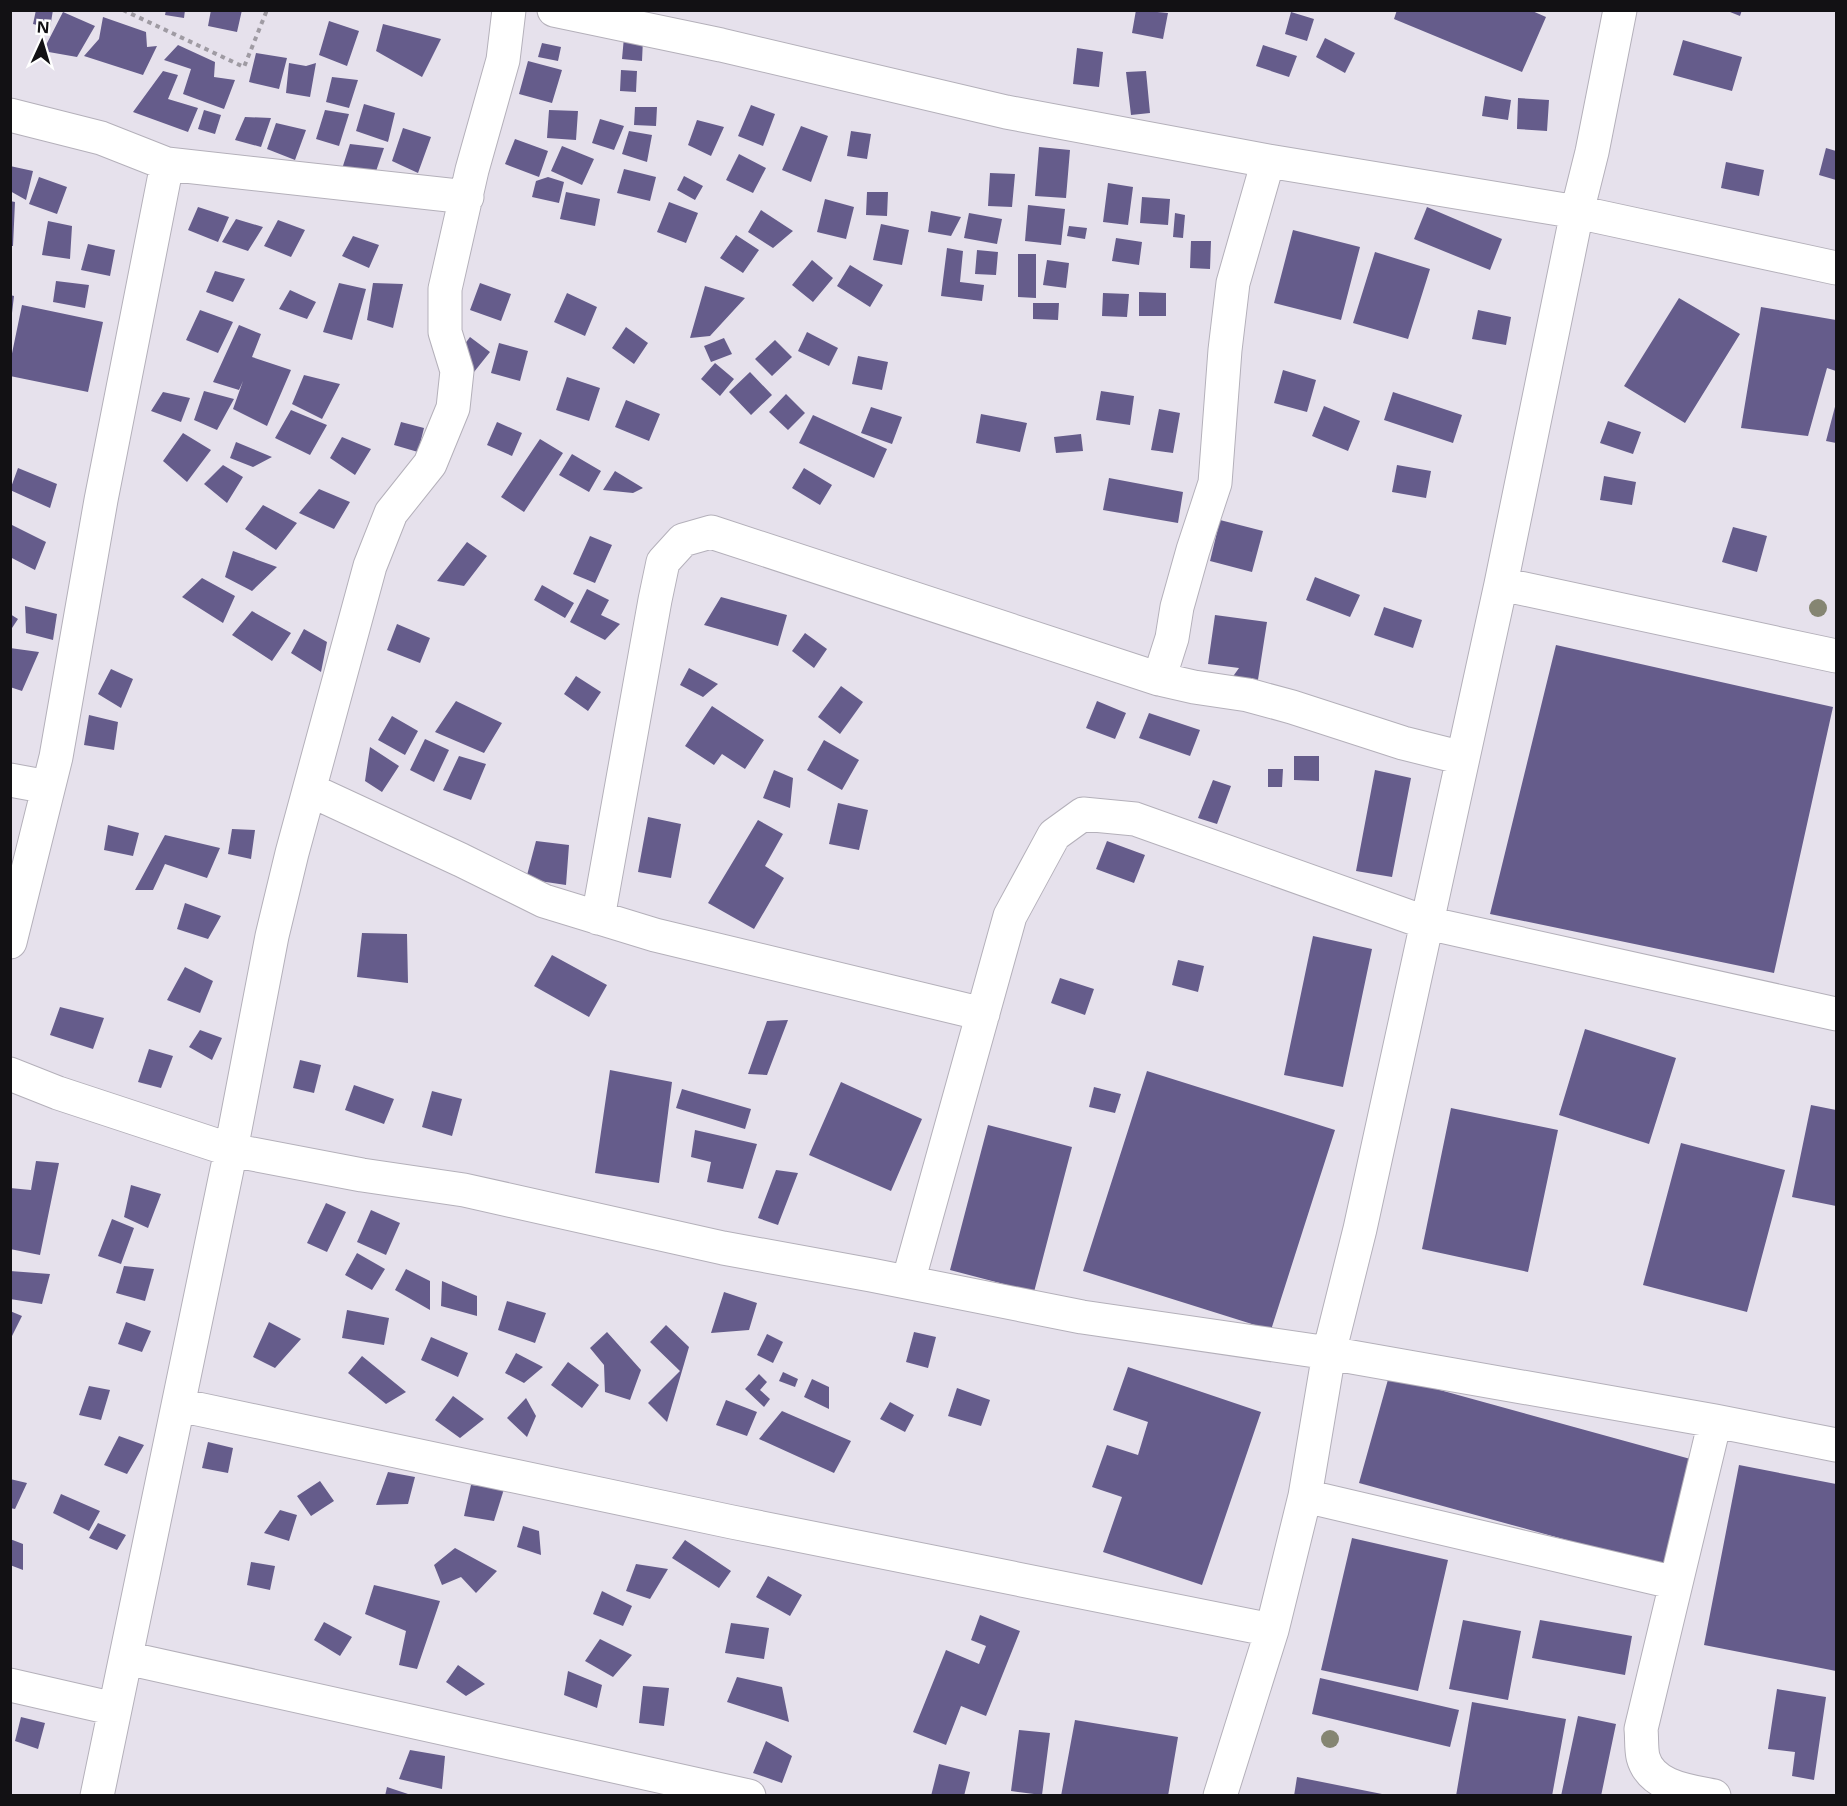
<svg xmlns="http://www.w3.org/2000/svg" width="1847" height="1806" font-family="'Noto Sans',sans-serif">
<rect width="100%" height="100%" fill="#e6e1ec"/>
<path fill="#655c8b" d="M36 10H53L50 28 33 24Z
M166 10H185L184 18 165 15Z
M211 10H242L237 32 208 26Z
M1136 10 1168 13 1163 39 1132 33Z
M1397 10H1530L1546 17 1522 72 1394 19Z
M1725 10H1742L1740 16Z
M63 12 95 26 77 57 43 51Z
M1291 12 1314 19 1307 41 1285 34Z
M103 17 146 32 147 47 157 46 143 75 84 56 99 39Z
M329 21 359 31 347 66 319 55Z
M383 24 441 39 422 77 376 51Z
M624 37 643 39 642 61 622 59Z
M1325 38 1355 53 1345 73 1316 57Z
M1683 40 1742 57 1732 91 1673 75Z
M542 43 561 47 558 61 538 57Z
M178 45 215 62 214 77 235 80 224 109 183 94 191 69 164 60Z
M1263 45 1297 56 1289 77 1256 66Z
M1077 48 1103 52 1099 87 1073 84Z
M256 53 287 58 279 89 249 82Z
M528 61 562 70 552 103 519 94Z
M289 63 306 66 316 63 310 97 286 93Z
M621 70 637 71 636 92 620 91Z
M163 71 178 75 168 99 198 108 188 132 133 112Z
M1146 71 1150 113 1131 115 1126 72Z
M332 77 358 80 349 108 326 102Z
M1485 96 1511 100 1508 120 1482 116Z
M1518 98 1549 100 1547 131 1517 129Z
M364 104 395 113 388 142 356 131Z
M751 105 775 114 763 146 738 136Z
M635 107H657L656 126 634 125Z
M204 110 221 115 215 134 198 129Z
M325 110 349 114 339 146 316 139Z
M549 110 578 111 576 140 547 138Z
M245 117 271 118 261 147 235 140Z
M600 119 624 126 614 150 592 143Z
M697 120 724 127 711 156 688 145Z
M276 123 306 130 295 160 267 149Z
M801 126 828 136 811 182 782 170Z
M403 128 431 137 418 173 392 161Z
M629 131 652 135 647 162 622 154Z
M851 131 871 134 867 159 847 156Z
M515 139 548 151 539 177 505 164Z
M350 144 384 148 373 180 341 172Z
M562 146 594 159 582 185 551 171Z
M1039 147 1070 150 1066 198 1035 196Z
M1826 148 1836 151V180L1819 175Z
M739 154 766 168 753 193 726 180Z
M1726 162 1764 170 1759 196 1721 188Z
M10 166 33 171 26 200 10 191Z
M624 169 656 177 650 201 617 193Z
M990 173 1015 174 1012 207 988 206Z
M684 176 703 186 695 200 677 190Z
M39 177 67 187 57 214 29 204Z
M548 177 564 182 559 203 532 197 536 181Z
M1108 183 1133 187 1128 225 1103 222Z
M566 192 600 199 595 226 560 219Z
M867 192H888L887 216 866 215Z
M1142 197 1170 199 1168 225 1140 223Z
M825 199 854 207 846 239 817 232Z
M10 201 15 202 13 246H10Z
M669 202 698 213 686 243 657 232Z
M1028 205 1065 209 1061 245 1025 241Z
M198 207 229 217 218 242 188 230Z
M1427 207 1502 239 1490 270 1414 239Z
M761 210 793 231 773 248 748 232Z
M931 211 961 217 951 236 928 232Z
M969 213 1002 219 997 244 964 238Z
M1175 213 1185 215 1183 238 1173 237Z
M236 219 263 227 248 251 222 242Z
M278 220 305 230 291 257 264 246Z
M48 221 72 226 70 259 42 255Z
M881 224 909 230 902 265 873 260Z
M1069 226 1087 228 1085 239 1067 236Z
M1293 230 1360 247 1341 320 1274 303Z
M736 235 759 250 743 273 720 258Z
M353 236 379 245 369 268 342 256Z
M1116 238 1142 242 1139 265 1112 261Z
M1191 241H1211L1210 269 1190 268Z
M88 244 115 250 110 276 81 270Z
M947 248 963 251 960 282 984 285 982 301 941 296Z
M977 250 998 252 996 275 975 274Z
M1375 252 1430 269 1408 339 1353 323Z
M1018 254H1036V298L1018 297Z
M812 260 833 278 813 302 792 285Z
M1047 260 1069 263 1066 288 1043 285Z
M850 265 883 285 870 307 837 286Z
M215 271 245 279 233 302 206 292Z
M56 281 89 285 85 308 53 302Z
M339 283 366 289 352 340 323 332Z
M373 283 403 284 393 328 367 320Z
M480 283 511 294 501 321 470 310Z
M705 286 745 298 710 336 690 338Z
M290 290 316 302 307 319 279 309Z
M1139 292 1166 293V316H1139Z
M567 293 597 307 585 336 554 322Z
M1103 293 1129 294 1127 317 1102 316Z
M10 295 14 296 12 313H10Z
M1679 298 1740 334 1685 423 1624 386Z
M1033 303H1059L1058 320 1033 319Z
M22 305 103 322 88 392 10 376V363Z
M1761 307 1836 320V371L1827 368 1808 436 1741 428Z
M200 310 233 322 218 353 186 340Z
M1478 310 1511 317 1506 345 1472 339Z
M239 325 261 334 252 357 291 370 267 426 233 409 243 381 239 390 213 382Z
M626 327 648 343 634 364 612 348Z
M807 332 838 348 829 366 798 351Z
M470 337 490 352 474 372 455 357Z
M724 338 732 354 711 362 704 346Z
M775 340 792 357 772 376 755 359Z
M499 343 528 351 520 381 491 373Z
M858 356 888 362 882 390 852 384Z
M715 363 734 379 720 396 701 379Z
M1283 370 1316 380 1307 412 1274 403Z
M750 372 772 395 751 415 729 392Z
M304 375 340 384 322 419 292 404Z
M567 377 600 388 589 421 556 410Z
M204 391 234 399 217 430 194 420Z
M1101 391 1134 396 1130 425 1096 420Z
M163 392 190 398 181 422 151 411Z
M1393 392 1462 415 1453 443 1384 420Z
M786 394 805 413 788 430 769 412Z
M626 400 660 414 649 441 615 427Z
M1836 403V443L1826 441Z
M1324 406 1360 421 1348 451 1312 436Z
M871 407 902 417 892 444 861 433Z
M1159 409 1180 413 1173 453 1151 450Z
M291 410 327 425 310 455 275 438Z
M981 414 1027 423 1020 452 976 443Z
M813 415 887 449 874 478 799 443Z
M1608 421 1641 432 1633 454 1600 443Z
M401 422 424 428 418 452 394 445Z
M497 422 522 433 512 456 487 445Z
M183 433 211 450 187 482 163 461Z
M1081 434 1083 451 1056 453 1054 437Z
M342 437 371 449 355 475 330 458Z
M540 439 563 453 524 512 501 497Z
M236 442 272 457 253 467 230 458Z
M572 454 601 471 589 492 559 475Z
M223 465 243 477 227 503 204 484Z
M1397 465 1431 471 1426 498 1392 492Z
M18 468 57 484 50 508 10 490Z
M804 468 832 485 820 505 792 488Z
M615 471 643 488 633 493 603 490Z
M1604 476 1636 482 1632 505 1600 500Z
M1109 478 1183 492 1178 523 1103 510Z
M319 489 350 502 334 529 299 513Z
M263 505 297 523 276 550 245 529Z
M1220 520 1263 531 1252 572 1210 561Z
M10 524 46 542 35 570 10 557Z
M1733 527 1767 536 1757 572 1722 562Z
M590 536 612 545 595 583 573 574Z
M467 542 487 556 464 586 437 581Z
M233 551 277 567 252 591 225 577Z
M1315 577 1360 595 1350 617 1306 600Z
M202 578 235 596 223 623 182 597Z
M542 585 574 603 565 618 534 600Z
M587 589 609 600 601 615 620 624 605 640 570 622Z
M721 597 787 615 778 646 704 625Z
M25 606 57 614 53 640 26 633Z
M1384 607 1422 620 1413 648 1374 635Z
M252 611 291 633 272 661 232 635Z
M10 614 18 619 10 631Z
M1215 615 1267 622 1257 686 1229 682 1239 668 1208 664Z
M397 624 430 638 420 663 387 650Z
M304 629 327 642 321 672 291 653Z
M805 633 827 649 814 668 792 651Z
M1556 645 1833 707 1774 973 1490 914Z
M10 648 39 652 22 691 10 687Z
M689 668 718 684 703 697 680 685Z
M111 669 133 679 121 708 98 694Z
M576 676 601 692 588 711 564 694Z
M841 686 863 702 840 734 818 717Z
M456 701 502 723 484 753 435 732Z
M1097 701 1126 713 1115 739 1086 728Z
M712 706 764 740 745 769 722 754 714 765 685 746Z
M1149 713 1200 730 1190 756 1139 738Z
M89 715 118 722 114 750 84 745Z
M392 716 418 731 405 755 378 740Z
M425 739 449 750 434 782 410 770Z
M824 740 859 760 842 790 807 770Z
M370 747 399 766 382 792 365 781Z
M459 756 486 764 471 800 443 790Z
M1294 756H1319V781L1294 780Z
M1268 769H1283L1282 787H1268Z
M774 770 793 778 790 808 763 798Z
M1375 770 1411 778 1392 877 1356 871Z
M1213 780 1231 786 1217 824 1198 818Z
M838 803 868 810 859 850 829 844Z
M648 817 681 824 671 878 638 872Z
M758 820 783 834 765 866 784 878 754 929 708 903Z
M108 825 139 833 133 856 104 850Z
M232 829 255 830 251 859 228 854Z
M165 835 220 848 207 878 165 864 153 890H135Z
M536 841 569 845 566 885 526 879Z
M1107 841 1145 855 1134 883 1096 869Z
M185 903 221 916 208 939 177 929Z
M362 933 407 934 408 983 357 977Z
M1313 936 1372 949 1343 1087 1284 1075Z
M552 955 607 985 589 1017 534 986Z
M1178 960 1204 966 1198 992 1172 985Z
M185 967 213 981 200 1013 167 1000Z
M1060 978 1094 989 1085 1015 1051 1003Z
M60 1007 104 1018 93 1049 50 1035Z
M788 1020 767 1075 748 1074 767 1021Z
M1585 1029 1676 1058 1649 1144 1559 1115Z
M200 1030 222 1038 212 1060 189 1047Z
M149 1049 173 1056 161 1088 138 1082Z
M300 1060 321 1065 314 1093 293 1088Z
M610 1070 672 1082 659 1183 595 1173Z
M1147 1071 1335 1130 1271 1330 1083 1271Z
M841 1082 922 1119 891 1191 809 1155Z
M354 1085 394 1099 384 1124 345 1110Z
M1094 1087 1121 1094 1115 1113 1089 1107Z
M682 1089 751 1109 745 1129 676 1108Z
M432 1091 462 1099 452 1136 422 1127Z
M1811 1105 1836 1110V1206L1792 1197Z
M1451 1108 1558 1130 1528 1272 1422 1249Z
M988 1125 1072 1147 1034 1292 950 1270Z
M695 1130 757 1144 743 1189 707 1182 711 1162 691 1157Z
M1681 1143 1785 1170 1747 1312 1643 1285Z
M36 1161 59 1163 40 1255 10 1249V1188L31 1190Z
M776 1170 798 1173 778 1225 758 1218Z
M131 1185 161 1194 148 1228 124 1217Z
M326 1203 346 1212 327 1252 307 1243Z
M371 1210 400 1223 386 1255 357 1242Z
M112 1219 134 1228 121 1264 98 1256Z
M357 1253 385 1269 372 1290 345 1275Z
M124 1266 154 1269 145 1301 116 1293Z
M406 1269 430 1281V1310L395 1290Z
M10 1271 50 1274 42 1304 10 1299Z
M442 1281 477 1296V1316L441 1306Z
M724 1292 757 1303 749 1330 711 1333Z
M507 1301 546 1313 535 1343 498 1330Z
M347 1310 389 1318 384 1345 342 1338Z
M10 1311 22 1316 10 1340Z
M126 1322 151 1331 142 1352 118 1344Z
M269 1322 301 1339 275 1368 253 1357Z
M666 1325 689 1347 667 1422 648 1403 680 1371 650 1342Z
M607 1332 641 1370 630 1400 605 1392 604 1365 590 1348Z
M914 1332 936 1337 928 1368 906 1362Z
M767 1334 783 1342 773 1363 757 1355Z
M431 1337 468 1353 458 1377 421 1360Z
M516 1353 543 1367 524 1383 505 1373Z
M362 1356 406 1392 386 1404 348 1373Z
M568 1362 599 1385 582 1408 551 1385Z
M1128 1367 1261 1412 1202 1585 1103 1552 1122 1497 1092 1487 1107 1445 1138 1455 1148 1422 1113 1410Z
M783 1372 798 1379 795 1387 779 1381Z
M759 1374 767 1382 760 1390 770 1399 764 1407 745 1389Z
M1389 1376 1694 1460 1665 1567 1359 1483Z
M812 1379 829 1387V1409L804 1397Z
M89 1386 110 1390 101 1420 79 1415Z
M957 1388 990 1400 981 1426 948 1416Z
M453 1396 484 1419 460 1438 435 1420Z
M526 1398 536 1416 527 1437 507 1418Z
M726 1400 757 1412 747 1436 716 1425Z
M890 1402 914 1415 905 1432 880 1419Z
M782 1411 851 1441 834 1473 759 1439Z
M119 1436 144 1445 127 1474 104 1465Z
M208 1442 233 1448 228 1473 202 1468Z
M1739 1465 1836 1484V1671L1704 1645Z
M388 1472 415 1477 408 1504 376 1505Z
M10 1479 27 1483 15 1509 10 1508Z
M320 1481 334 1501 311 1516 297 1496Z
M471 1485 504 1489 494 1521 464 1516Z
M61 1494 100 1511 89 1531 53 1513Z
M280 1510 297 1515 289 1541 264 1533Z
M98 1523 126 1535 117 1550 89 1538Z
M523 1526 539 1531 541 1555 517 1547Z
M1352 1538 1448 1560 1418 1691 1321 1670Z
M10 1539 23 1544V1570L10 1565Z
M685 1540 731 1571 719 1588 672 1558Z
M455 1548 497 1571 476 1593 461 1577 442 1585 434 1565Z
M251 1562 275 1566 270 1590 247 1585Z
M636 1564 668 1569 650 1599 626 1591Z
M768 1576 802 1595 790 1616 756 1597Z
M374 1585 440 1601 417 1669 399 1665 406 1631 365 1614Z
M602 1591 632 1606 623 1626 593 1614Z
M980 1615 1020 1631 986 1716 961 1706 946 1745 913 1732 946 1650 979 1664 986 1646 971 1640Z
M1463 1620 1521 1631 1508 1700 1449 1689Z
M1540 1620 1632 1636 1625 1675 1532 1658Z
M324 1622 352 1637 340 1656 314 1640Z
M731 1623 769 1628 764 1659 725 1653Z
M600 1639 632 1655 613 1677 585 1661Z
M458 1665 485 1684 466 1696 446 1682Z
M568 1671 602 1685 597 1708 564 1695Z
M737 1677 782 1687 789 1722 727 1702Z
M1320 1678 1459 1710 1450 1747 1312 1714Z
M643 1686 669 1688 664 1726 639 1723Z
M1777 1689 1826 1697 1814 1780 1792 1776 1795 1752 1768 1749Z
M1472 1702 1566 1719 1552 1796H1456Z
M1578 1716 1616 1724 1601 1796H1561Z
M21 1717 45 1723 38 1749 15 1741Z
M1075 1720 1178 1737 1168 1796H1061Z
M1019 1730 1050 1733 1042 1795 1011 1791Z
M766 1741 792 1756 782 1783 753 1773Z
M410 1750 445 1756 442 1789 399 1779Z
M939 1764 970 1772 964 1796H931Z
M1297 1777 1382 1794V1796H1294Z
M387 1787 411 1795V1796H385Z"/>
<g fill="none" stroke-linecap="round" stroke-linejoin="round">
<defs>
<path id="minor" d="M509 10 503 60 472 170 445 289V332L457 371 453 408 430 464 391 513 370 566 292 853 272 936 231 1150 362 1175 464 1190 723 1248 871 1275 1082 1317 1329 1353 1715 1421 1836 1445
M554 10 721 45 1006 112 1268 161 1577 212 1592 152 1620 10
M10 115 101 138 167 164 467 197
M1268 161 1233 283 1225 350 1215 483 1193 550 1177 607 1172 638 1159 679 1194 687 1248 695 1292 707 1403 743 1463 758
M1501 584 1836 656
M10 780 48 787
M310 790 461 860 544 901 655 935 983 1014
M598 918 655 600 663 562 683 540 711 532 1159 679
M10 942 56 757 101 500 167 164
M10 1074 58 1093 231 1150 97 1796
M908 1282 1010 916 1054 835 1083 814 1135 819 1427 923 1836 1014
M179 1405 732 1522 1272 1630
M1305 1496 1676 1583
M126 1658 749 1796
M10 1685 115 1709
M1220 1796 1272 1630 1305 1496 1329 1353 1360 1229 1501 584 1577 212 1836 268
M1714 1796C1689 1791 1651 1787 1643 1757 1641 1748 1642 1738 1641 1729L1715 1421"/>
</defs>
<use href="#minor" stroke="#b4b0ba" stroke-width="35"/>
<path stroke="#9f9ba3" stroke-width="4" stroke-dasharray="4.5 4.5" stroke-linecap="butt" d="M123 10 244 67 267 10"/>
<use href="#minor" stroke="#fff" stroke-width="33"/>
</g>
<g fill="#858572">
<circle cx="1818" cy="608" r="9"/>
<circle cx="1330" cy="1739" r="9"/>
</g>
<rect width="1847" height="1806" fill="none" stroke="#121114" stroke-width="24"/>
<g transform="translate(42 42) rotate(4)" stroke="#ffffff" stroke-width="4.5" paint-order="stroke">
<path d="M0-4.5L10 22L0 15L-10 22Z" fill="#121114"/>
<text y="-9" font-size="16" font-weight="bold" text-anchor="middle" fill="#121114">N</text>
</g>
</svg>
